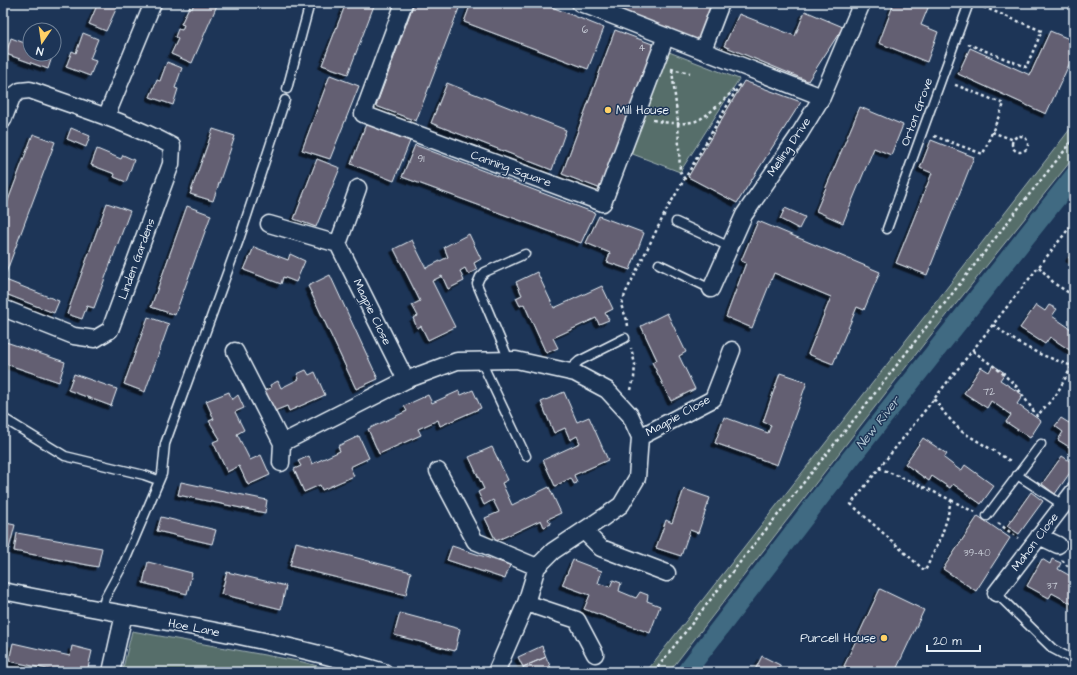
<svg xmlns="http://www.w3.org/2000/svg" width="1077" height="675" font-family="'Architects Daughter',sans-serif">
<defs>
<filter id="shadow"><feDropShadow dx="-3.5" dy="3.5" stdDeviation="0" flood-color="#0009"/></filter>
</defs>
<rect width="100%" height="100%" fill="#1d3557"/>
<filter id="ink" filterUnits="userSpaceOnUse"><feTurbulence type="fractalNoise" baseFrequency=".025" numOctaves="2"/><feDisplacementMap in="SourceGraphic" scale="8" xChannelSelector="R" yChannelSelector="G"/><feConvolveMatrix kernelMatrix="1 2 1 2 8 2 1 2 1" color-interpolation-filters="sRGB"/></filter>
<g filter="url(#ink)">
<path fill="#566e6a" stroke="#9fb0b1" d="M669 52 739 79 680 172 630 153Z
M1074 124V157L927 340 669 672H646L932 307Z
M132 631 303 662 339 672H122Z"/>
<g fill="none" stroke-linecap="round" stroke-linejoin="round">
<path stroke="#3f6b82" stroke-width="19" d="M686 672 828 487 1074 176"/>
</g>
<path fill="#645f72" stroke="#e8f1f8" filter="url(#shadow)" d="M98 3H119L106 31 89 24Z
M194 3H218L192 63 171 54 178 39 175 37 178 29 182 30 184 25 181 24 189 7 192 9Z
M346 3H375L348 74 322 65Z
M414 3H461L416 121 376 106Z
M471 3H542L604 28 588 69 464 22Z
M600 3H703L712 6 698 40Z
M894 3H930L921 25 938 32 927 62 879 43Z
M805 11 843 27 808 81 724 46 739 14 795 36Z
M615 30 655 45 601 189 562 174Z
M1050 31 1074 41V54L1046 114 958 74 970 48 1030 75Z
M83 33 98 39 90 59 96 61 90 76 66 67 72 51 76 53Z
M11 38 30 45V54H53L48 69 6 54Z
M167 62 182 68 175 88 178 89 173 105 150 97 157 80 160 81Z
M330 75 359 86 330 159 302 150Z
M744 81 801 102 737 203 688 177Z
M447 83 566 130 552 170 431 123Z
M860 107 903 125 891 155 874 148 843 223 816 211Z
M366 124 410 141 394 181 351 164Z
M71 128 90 136 86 147 67 139Z
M213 129 235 136 213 201 190 194Z
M33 134 55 142 6 273 3 272V214Z
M931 140 974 157 927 275 896 263 932 173 920 168Z
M415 145 595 213 581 243 402 177Z
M97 149 121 159 123 155 134 160 126 182 114 177 115 174 91 165Z
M317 159 340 168 316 227 294 219Z
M107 203 130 211 94 308 87 306 82 319 67 314Z
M187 206 211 215 175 315 151 307Z
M785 208 805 217 799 229 780 219Z
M599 216 644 233 630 270 607 262 610 253 586 243Z
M758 221 880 272 864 310 857 307 833 364 808 354 831 297 774 273 752 328 726 317 746 263 741 261Z
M469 234 481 259 474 263 477 270 468 274 465 268 460 271 464 281 448 289 442 276 432 281 455 327 428 340 421 326 417 328 413 318 418 316 412 305 420 301 394 249 412 240 426 268 448 257 444 247Z
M254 247 288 260 290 254 305 261 296 282 283 277 281 284 244 270Z
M1074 250V261L1069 258Z
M537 272 554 308 602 286 613 309 605 313 609 320 599 324 596 318 553 338 558 348 546 353 524 304 520 306 516 298 522 295 516 282Z
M330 275 378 379 356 389 308 286Z
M3 279 59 301 54 313 3 293Z
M1036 305 1045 311 1049 305 1057 309 1052 316 1074 331V353L1050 337 1045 344 1020 328Z
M667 313 686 352 679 356 695 389 671 401 652 362 657 360 641 326Z
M148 317 169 324 145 392 124 384Z
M3 341 65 362 59 382 3 363Z
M993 365 1005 373 1000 380 1023 395 1017 404 1041 421 1030 438 1006 422 1011 415 991 401 987 408 964 393 981 367 989 372Z
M306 370 309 375 315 372 325 395 289 411 287 406 272 412 263 391 271 388 270 385 278 381 281 388 299 379 297 374Z
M780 373 807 382 777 465 715 443 724 417 768 433 771 425 763 422Z
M74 374 117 389 111 406 68 390Z
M473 390 481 408 440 426 438 420 418 429 421 435 379 454 368 429 407 411 404 406 428 395 432 403 459 391 461 395Z
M229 392 232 400 238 395 244 408 235 412 244 430 237 434 250 460 261 455 270 475 248 485 239 466 227 472 213 442 220 439 209 421 214 419 206 401Z
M564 392 577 422 589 417 608 460 574 475 577 483 574 484 571 478 555 486 543 460 580 443 577 436 570 440 565 428 554 433 541 402Z
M1074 415V450L1058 440 1063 432 1055 426 1061 418 1069 423Z
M359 436 369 458 350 467 354 476 322 490 320 485 304 492 294 469 301 466 298 461 309 456 312 464 340 451 338 446Z
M923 438 947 454 944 458 961 471 965 465 994 486 981 504 953 484 950 488 932 476 929 481 905 464Z
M492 447 508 480 502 483 512 505 549 487 561 513 548 519 551 524 544 527 541 520 496 541 485 518 499 512 493 500 484 505 478 492 484 489 469 457Z
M1062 456 1074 464V467L1055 494 1042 484Z
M181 482 267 500 265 513 178 495Z
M684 489 710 498 698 533 690 530 681 556 656 548 666 520 672 523Z
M1031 492 1043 501 1019 534 1007 526Z
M978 516 1010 538 976 591 943 569Z
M161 517 216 530 212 544 157 531Z
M6 523 15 525 9 549 3 548V529H5Z
M17 533 102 548 98 567 14 551Z
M296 542 411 572 406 595 290 566Z
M452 546 510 565 505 579 447 560Z
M1042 559 1050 564 1052 559 1061 563 1058 569 1074 578V605L1052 593 1049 598 1027 586Z
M573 560 602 571 598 583 610 587 613 580 621 583 619 591 636 598 640 592 648 595 647 601 660 606 650 633 584 609 590 595 562 585Z
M148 562 192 573 187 594 143 583Z
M227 572 286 586 281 609 221 594Z
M880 589 924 610 895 672H857L844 666Z
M400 613 460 629 455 651 394 635Z
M13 643 70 656 72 646 92 651 87 672H61L9 661Z
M542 646 546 657 523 667 518 657Z
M762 656 780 665 777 672H754Z
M546 657 551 668 541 672H525L523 667Z"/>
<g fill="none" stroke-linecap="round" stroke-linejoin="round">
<defs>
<path id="lane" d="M287 89 310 3
M676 222 730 247
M887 229 969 3
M659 264 711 289
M509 360 477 284 480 277 485 272 525 254
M481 361 526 456
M568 371 579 361 625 338
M3 418 65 456 144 475 158 480
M1017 475 1063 505
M987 516 1041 444
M996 593 1053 649 1074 660
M102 610 105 598 125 561 162 474 165 444 239 240 285 100"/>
<path id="street" d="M404 3 363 114 603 203 666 36
M580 3 822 97
M703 50 721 3
M106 117 153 3
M3 120 12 97 20 91 30 90C77 107 128 122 172 146L171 164 110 330 95 339 74 336 3 308
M358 188 338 244 406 380
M269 224 338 244
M711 289 744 215 797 138 822 97 862 3
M235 351 282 443 281 463
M640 437 713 399 732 350
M282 443 406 380 457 361 516 360 575 373 607 390 630 415 640 437 637 478 621 505 604 517 553 551 537 567 526 603 496 672
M438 471 475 541 537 567
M584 531 601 548 667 573
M1039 536 1058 545
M3 591C130 617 260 634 384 672
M996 593 1074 491
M526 603 577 620 595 654
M111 672 124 614"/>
</defs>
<use href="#lane" stroke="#e8f1f8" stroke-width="11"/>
<use href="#street" stroke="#e8f1f8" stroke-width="19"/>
<path stroke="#e8f1f8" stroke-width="2.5" stroke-dasharray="3 3" stroke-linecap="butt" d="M968 44 1026 67 1042 31 981 6
M671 69 690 73
M672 70 678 122 680 172 684 178
M653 120C666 123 682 125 696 121 707 117 725 99 734 90
M992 132 1014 140
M1012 144a8 8 0 1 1 16 0a8 8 0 1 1-16 0Z
M934 136 983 154 1004 104 953 84
M1039 267 1055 284 1074 296
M628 326 627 320 621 305 626 292 666 211 741 82
M973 351 1000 371 1017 387 1037 416 1056 395 1072 366 1042 355 1020 344 993 325
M631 390 634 378 635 364 631 348
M934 399 946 415 961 431 1012 462
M879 468 917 484 951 500 947 519 941 537 925 571 851 504C925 410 1000 316 1074 222
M951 500 968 509 976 512
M998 523 1018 538
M1062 560 1074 573
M654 672 725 581 872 397 1028 196 1074 139"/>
<use href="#lane" stroke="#1d3557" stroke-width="8"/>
<use href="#street" stroke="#1d3557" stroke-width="16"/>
</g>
</g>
<g fill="#ffd166" stroke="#1d3557" stroke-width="1.5">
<circle cx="608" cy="110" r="4"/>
<circle cx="884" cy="638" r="4"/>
</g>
<g text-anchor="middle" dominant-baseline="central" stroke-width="3" stroke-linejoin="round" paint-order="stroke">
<g font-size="10" fill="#c7ccd6">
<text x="585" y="30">6</text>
<text x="642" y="48">4</text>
<text x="421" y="159">91</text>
<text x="989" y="392">72</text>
<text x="977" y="553">39-40</text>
<text x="1052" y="586">37</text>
</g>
<g font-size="12" fill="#e8f1f8" stroke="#1d3557" text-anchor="start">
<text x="616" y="110">Mill House</text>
<text x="876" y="638" text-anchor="end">Purcell House</text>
</g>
<g font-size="12" fill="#e8f1f8" stroke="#1d3557">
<text transform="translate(917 112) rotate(-70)">Orton Grove</text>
<text transform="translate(789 147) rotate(-56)">Melling Drive</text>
<text transform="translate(511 169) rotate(20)">Canning Square</text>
<text transform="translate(137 259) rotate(-70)">Linden Gardens</text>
<text transform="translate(372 312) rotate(64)">Magpie Close</text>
<text transform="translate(678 416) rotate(-29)">Magpie Close</text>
<text transform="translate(1035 542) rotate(-53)">Mahon Close</text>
<text transform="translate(194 628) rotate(11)">Hoe Lane</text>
</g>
<g font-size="13" font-style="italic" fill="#adc2cf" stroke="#1d3557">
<text transform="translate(878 423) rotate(-52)">New River</text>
</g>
</g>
<rect width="1077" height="675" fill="none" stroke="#1d3557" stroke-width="16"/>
<rect x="8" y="8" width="1061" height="659" fill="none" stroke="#e8f1f8" stroke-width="1.5" filter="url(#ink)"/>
<g transform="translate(42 42) rotate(193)"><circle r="19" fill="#1d3557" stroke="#6e8097"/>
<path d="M0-3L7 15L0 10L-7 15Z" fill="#ffd166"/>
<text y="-6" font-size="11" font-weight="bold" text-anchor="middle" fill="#e8f1f8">N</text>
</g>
<path d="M927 645v6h53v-6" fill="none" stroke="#e8f1f8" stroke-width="2"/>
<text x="933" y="645" font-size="12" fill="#e8f1f8" stroke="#1d3557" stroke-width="3" paint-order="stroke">20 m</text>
</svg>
